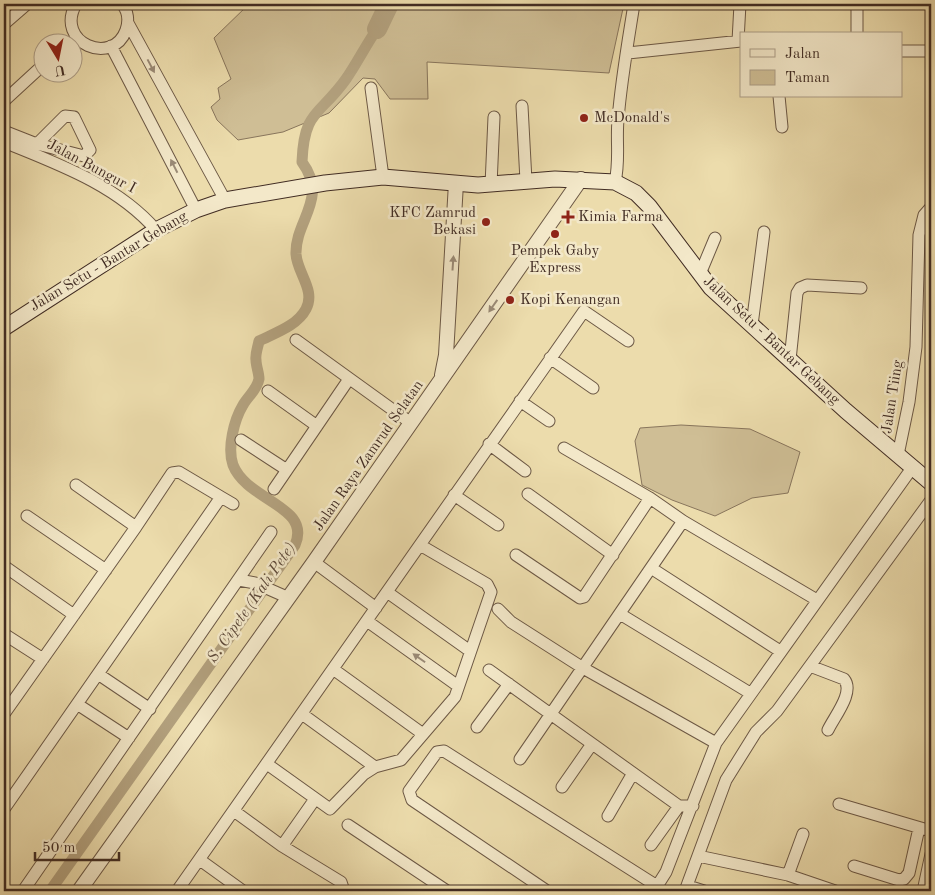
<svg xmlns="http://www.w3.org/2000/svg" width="935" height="895" font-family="'Old Standard TT',serif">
<rect width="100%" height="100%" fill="#ecdcac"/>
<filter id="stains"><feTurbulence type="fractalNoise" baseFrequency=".004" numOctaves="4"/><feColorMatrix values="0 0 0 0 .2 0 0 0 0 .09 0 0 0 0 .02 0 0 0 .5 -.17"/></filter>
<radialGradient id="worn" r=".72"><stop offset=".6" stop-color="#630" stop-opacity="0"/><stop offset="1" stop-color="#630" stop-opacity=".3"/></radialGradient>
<path fill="#cfbe95" stroke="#88755c" d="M249 4H624L609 73 427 62 428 99H390L375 79 363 78 329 113 283 132 238 140 217 120 211 107 220 99 218 88 231 79 214 38Z
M681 425 750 429 800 452 788 493 752 498 715 516 672 500 642 485 635 441 640 428Z"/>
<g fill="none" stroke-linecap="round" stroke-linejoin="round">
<path stroke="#b2a07d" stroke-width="11" d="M50 891 295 545C312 506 247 501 233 465 227 448 234 420 243 405 248 396 257 390 259 379 259 373 256 366 256 360 255 354 258 347 259 341 275 333 297 326 306 309 316 290 297 273 296 254 295 220 329 199 302 162 304 109 320 116 346 79 357 63 366 45 377 29"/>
<path stroke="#b2a07d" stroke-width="20" d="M377 29 389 4"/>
<defs>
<path id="minor" d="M76 4C54 43 113 67 126 30 129 21 128 11 122 4
M857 4V34
M128 23 225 200
M4 24 27 4
M738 41 740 4
M111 46 196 210
M901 51H931
M628 53 741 41
M371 88 383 177
M779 96 782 127
M4 101 42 66
M522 106 526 181
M4 131 37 144 84 156 90 150 74 117 65 116 37 144
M4 142C58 164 117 185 156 230
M615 182C620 161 616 141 618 120 621 81 628 42 634 4
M491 185 494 117
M700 274 715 238
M752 325 764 232
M296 340 411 423
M550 358 593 388
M790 360 797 293 800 288 807 285 861 288
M268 391 317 426
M520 401 549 421
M241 440 287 470
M489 444 525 471
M564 448 650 498
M898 455 909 402 916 347 919 235 924 215 931 207
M76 485 136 527
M274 489 349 379
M528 494 613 555
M454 495 498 525
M221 497 233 504
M27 516 106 570
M516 555 580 598 584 597 650 498 683 521 817 600
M314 562 376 608
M4 566 74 615
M651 568 780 651
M239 580 255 583 289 598
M387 592 470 651
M498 609 511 622 583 668 716 743
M620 614 750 693
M367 621 458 686
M4 634 43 659
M810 666 844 679C855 692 834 717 828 730
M333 669 423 734
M489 670 679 806H693
M98 674 150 709
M77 704 129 738
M4 714 136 527 172 473 179 472 221 497 4 809
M302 714 375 767
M477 727 509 684
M520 759 683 521
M267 764 330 809 364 774 375 767 401 760 455 697 491 592 487 584 420 545
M562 787 592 744
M839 804 931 831
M234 811 282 846 341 882 344 891
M608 816 633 773
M348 825 447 891
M651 845 679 806
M282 846 315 799
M698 856 788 875 835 891
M200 860 243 891
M854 866 899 880 904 879 909 873 919 828
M788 875 803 834
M688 886 704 891
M23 891 271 532
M177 891 584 311 628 341
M547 891 412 800 409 791 437 752 444 751 657 886
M654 891 666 872 716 743 912 468
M685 891 726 780 756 732 777 711 931 500
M923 891 931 854"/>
<path id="tertiary" d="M442 375 446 355 456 183
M79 891 314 562 581 179"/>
<path id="secondary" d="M4 328 156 230 196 210 225 200 325 183 383 177 478 185 555 179 615 182 636 193 649 206 711 288 846 411 931 483"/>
</defs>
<use href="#minor" stroke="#6c5845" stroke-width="13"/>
<use href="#tertiary" stroke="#6c5845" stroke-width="16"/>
<use href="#secondary" stroke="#412c23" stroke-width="17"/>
<use href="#minor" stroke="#f3e8c9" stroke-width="11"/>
<use href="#tertiary" stroke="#f3e8c9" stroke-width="14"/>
<use href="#secondary" stroke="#f3e8c9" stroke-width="15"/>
</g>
<defs><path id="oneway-solid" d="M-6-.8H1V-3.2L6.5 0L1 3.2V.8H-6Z" transform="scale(1.25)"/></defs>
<g fill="#9a8a76">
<use href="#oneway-solid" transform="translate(151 66) rotate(62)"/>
<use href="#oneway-solid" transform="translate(174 166) rotate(-117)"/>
<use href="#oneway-solid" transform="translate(453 263) rotate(-86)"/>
<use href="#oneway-solid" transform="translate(493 306) rotate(125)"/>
<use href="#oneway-solid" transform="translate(419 658) rotate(-145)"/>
</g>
<g fill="#8f2418" stroke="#f3e8c9" stroke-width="2">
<circle cx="584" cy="118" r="5"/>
<path d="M565.5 209.5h5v5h5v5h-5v5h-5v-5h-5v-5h5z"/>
<circle cx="486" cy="222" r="5"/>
<circle cx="555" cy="234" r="5"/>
<circle cx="510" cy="300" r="5"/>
</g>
<g text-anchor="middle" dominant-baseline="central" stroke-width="5" stroke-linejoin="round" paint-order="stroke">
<g font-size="15" fill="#412c23" stroke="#f3e8c9" text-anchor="start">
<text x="594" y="118">McDonald's</text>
<text x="476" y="213" text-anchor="end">KFC Zamrud<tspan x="476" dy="17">Bekasi</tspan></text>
<text x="578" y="217">Kimia Farma</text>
<text x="555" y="251" text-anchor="middle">Pempek Gaby<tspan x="555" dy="17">Express</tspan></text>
<text x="520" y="300">Kopi Kenangan</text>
</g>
<g font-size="15" fill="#412c23" stroke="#f3e8c9">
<text transform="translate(91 167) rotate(28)">Jalan Bungur I</text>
<text transform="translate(109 262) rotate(-31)">Jalan Setu - Bantar Gebang</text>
<text transform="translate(771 341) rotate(43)">Jalan Setu - Bantar Gebang</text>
<text transform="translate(893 397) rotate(-81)">Jalan Tiing</text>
<text transform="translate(369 456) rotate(-55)">Jalan Raya Zamrud Selatan</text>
</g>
<g font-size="16" font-style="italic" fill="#5d493a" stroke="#f3e8c9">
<text transform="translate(252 603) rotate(-55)">S. Cipete (Kali Pete)</text>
</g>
</g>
<rect width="935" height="895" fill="none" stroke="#ecdcac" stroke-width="20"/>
<rect x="5" y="5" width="925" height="885" fill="none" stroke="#412c23" stroke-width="2.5"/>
<rect x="10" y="10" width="915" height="875" fill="none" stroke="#412c23"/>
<rect x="740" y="32" width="162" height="65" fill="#f3e8c9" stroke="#ac9d87"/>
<rect x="750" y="49" width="25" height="8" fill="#f3e8c9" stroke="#ac9d87"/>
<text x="785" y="58" font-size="15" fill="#412c23">Jalan</text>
<rect x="750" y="70" width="25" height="15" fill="#cfbe95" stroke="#ac9d87"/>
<text x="785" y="82" font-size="15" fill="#412c23">Taman</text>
<g transform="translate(58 58) rotate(170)"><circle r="24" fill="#f3e8c9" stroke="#ac9d87"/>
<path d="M0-4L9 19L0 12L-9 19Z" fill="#8f2418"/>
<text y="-8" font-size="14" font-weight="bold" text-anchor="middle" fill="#412c23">U</text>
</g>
<path d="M35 852v8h84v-8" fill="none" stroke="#412c23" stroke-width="2.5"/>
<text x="42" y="852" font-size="15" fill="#412c23" stroke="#f3e8c9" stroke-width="4" paint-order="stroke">50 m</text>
<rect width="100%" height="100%" filter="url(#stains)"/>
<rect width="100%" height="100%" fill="url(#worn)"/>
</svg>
